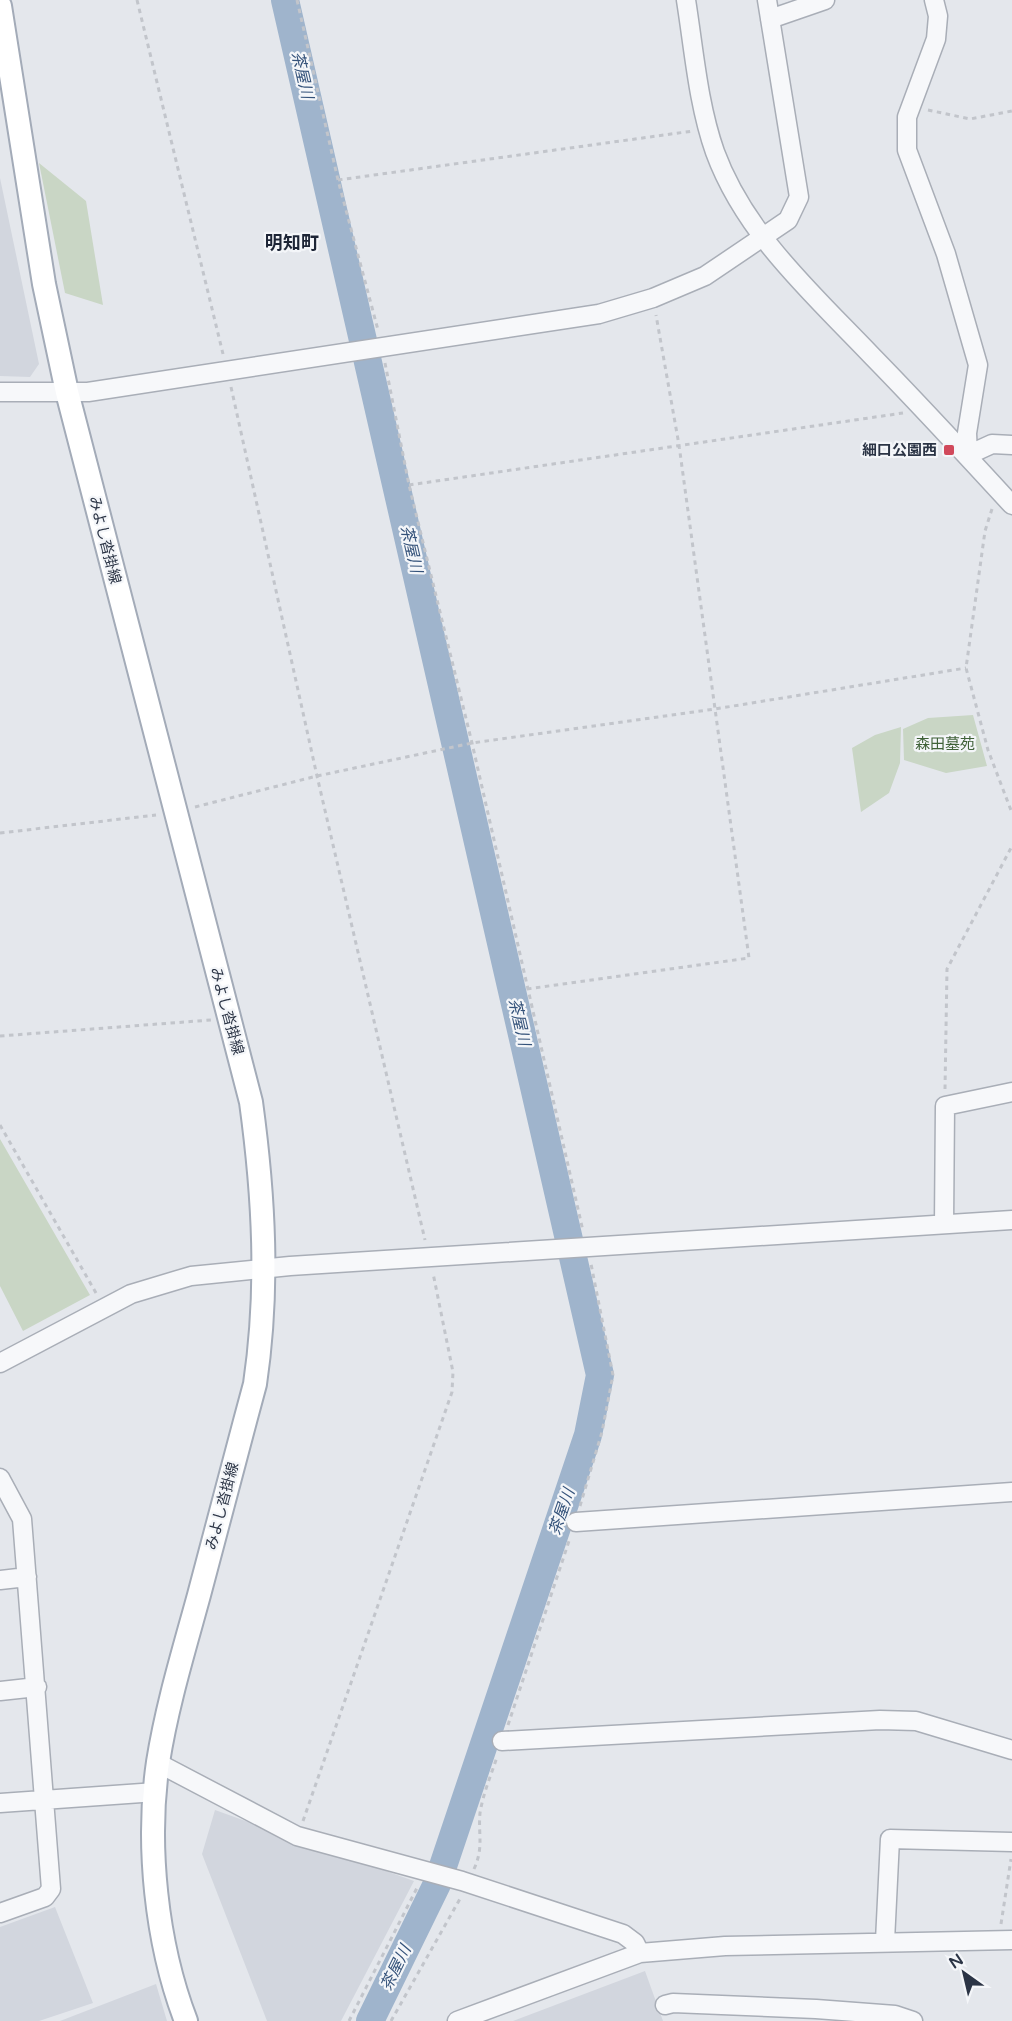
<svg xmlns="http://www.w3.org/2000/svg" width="1012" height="2021" font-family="'Varela Round','Noto Sans JP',sans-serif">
<rect width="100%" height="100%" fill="#e4e7ec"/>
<path fill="#d2d6de" d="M0 178 39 364 30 377 0 376Z
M215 1810 414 1881 341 2021H267L202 1854Z
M55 1907 93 2003 39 2021H0V1927Z
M645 1971 663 2021H513Z
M156 1984 167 2021H60Z"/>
<path fill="#c9d6c5" d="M39 163 86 201 103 305 65 293Z
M973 715 987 766 946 773 904 760 903 729 928 718Z
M901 727 900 763 889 793 861 812 852 748 875 735Z
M0 1139 90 1295 23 1331 0 1286Z"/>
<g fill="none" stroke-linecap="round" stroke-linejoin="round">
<path stroke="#9fb4cc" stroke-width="28" d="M285 0 600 1375 588 1435 437 1884 370 2021"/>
<defs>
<path id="minor" d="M686 0C694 50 698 104 715 152 745 234 813 294 872 356 920 405 966 455 1012 505
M934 0 938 16 936 39 907 117V150L946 254 978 365 967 433 968 455 992 444 1012 445
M770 19 825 0
M0 392H88L599 314 653 298 705 276 788 220 799 197 767 0
M944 1224 945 1106 1012 1092
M0 1363 131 1294 191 1276 290 1266 1012 1220
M0 1478 22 1519 51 1889 45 1897 0 1913
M576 1522 1012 1492
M0 1580 27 1577
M0 1691 37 1687
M502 1741 880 1720 916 1721 1012 1750
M158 1763 297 1836 462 1881 623 1934 635 1943 640 1953
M0 1803 156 1792
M885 1941 890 1839 1012 1842
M665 2005 673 2003 816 2009 895 2015 913 2021
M457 2021 640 1953 725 1946 1012 1940"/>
<path id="major" d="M0 6 44 284 67 392 251 1102C264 1197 269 1289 255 1384 236 1454 218 1524 199 1595 184 1650 167 1705 158 1762 146 1844 156 1943 186 2021"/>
</defs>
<use href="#minor" stroke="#a9aeb7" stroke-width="21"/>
<use href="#major" stroke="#a3abb8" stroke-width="26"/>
<path stroke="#c2c5cb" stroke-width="3" stroke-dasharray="4.5 4.5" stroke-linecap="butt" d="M137 0 223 354
M297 0 338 180 378 330
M928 110 970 119 1012 111
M338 180 693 131
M385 363 409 485 472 743 583 1231
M231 387 317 776 425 1240
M409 485 903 413
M992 509 985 531 966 668 988 750 1012 813
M195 807 317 776 472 743 715 709 966 668
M0 833 156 815
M527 989 749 958 679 445 656 315
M0 1036 211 1020
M945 1089 947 969 1012 846
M0 1125 96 1293
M580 1506 602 1432 613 1375 591 1264
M508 1725 570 1538
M303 1821 452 1392 453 1372 433 1273
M474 1869C484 1847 478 1835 480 1813 483 1794 491 1775 497 1757
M1001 1924 1011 1859
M349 2021 418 1886
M391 2021 461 1897"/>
<use href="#minor" stroke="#f7f8fa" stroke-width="18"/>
<use href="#major" stroke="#fff" stroke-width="22"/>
</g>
<rect fill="#d1495b" stroke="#f4f6f9" stroke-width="2" x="943" y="444" width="12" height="12" rx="3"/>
<g text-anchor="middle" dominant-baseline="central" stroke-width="4.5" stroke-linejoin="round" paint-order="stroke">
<g font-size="15" font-weight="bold" fill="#2b3445" stroke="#f4f6f9" text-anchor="end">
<text x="937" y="450">細口公園西</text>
</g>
<g font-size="15" fill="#2b3445" stroke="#f4f6f9">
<text transform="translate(105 540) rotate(76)">みよし沓掛線</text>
<text transform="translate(227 1011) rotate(75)">みよし沓掛線</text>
<text transform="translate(222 1506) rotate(-75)">みよし沓掛線</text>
</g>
<g font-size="15" fill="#3f6138" stroke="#f4f6f9">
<text x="945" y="744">森田墓苑</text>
</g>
<g font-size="16" font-style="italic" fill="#34527a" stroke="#f4f6f9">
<text transform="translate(302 75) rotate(77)">茶屋川</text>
<text transform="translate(411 549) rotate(77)">茶屋川</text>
<text transform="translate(519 1022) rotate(77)">茶屋川</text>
<text transform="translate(562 1512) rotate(-71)">茶屋川</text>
<text transform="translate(396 1968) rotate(-64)">茶屋川</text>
</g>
<g font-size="18" font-weight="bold" fill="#1d2536" stroke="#f4f6f9">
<text x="292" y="243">明知町</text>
</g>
</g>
<g transform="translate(964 1973) rotate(326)" stroke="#f4f6f9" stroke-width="4.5" paint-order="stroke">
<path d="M0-4.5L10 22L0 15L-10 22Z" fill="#2b3445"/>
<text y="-9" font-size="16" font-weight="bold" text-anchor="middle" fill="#2b3445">N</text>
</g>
</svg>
